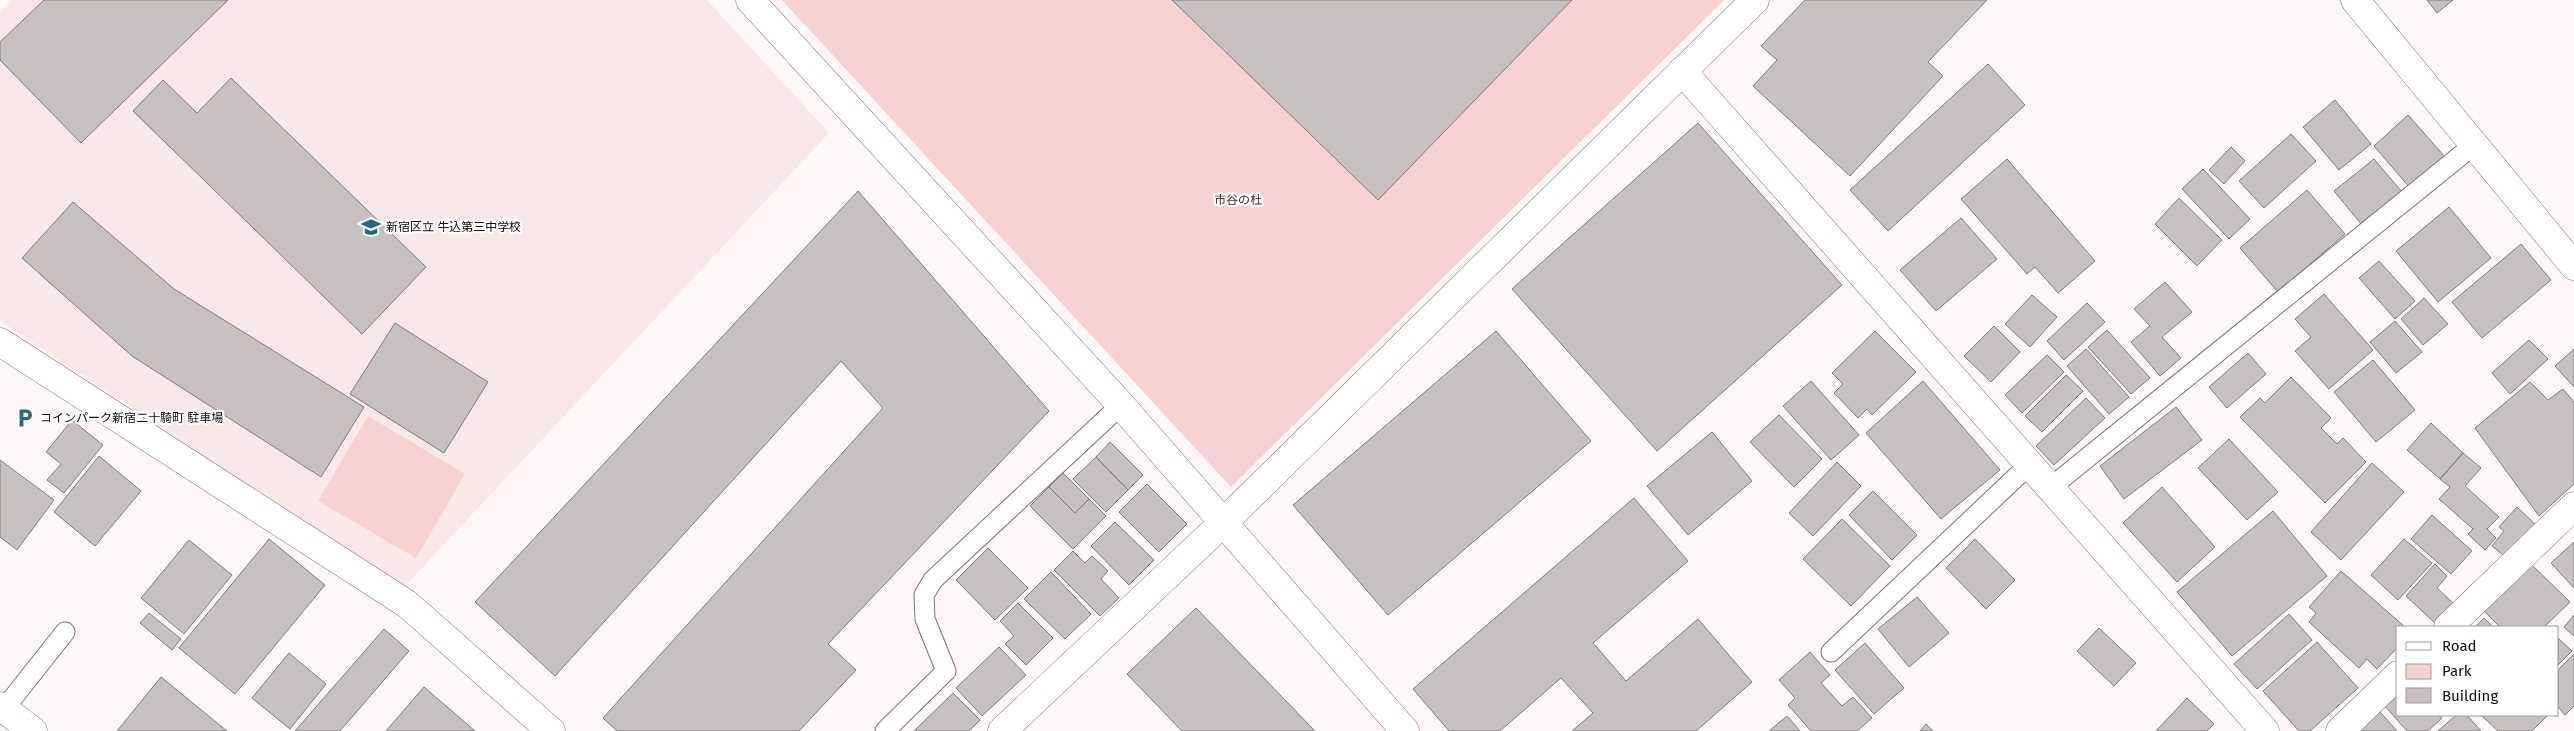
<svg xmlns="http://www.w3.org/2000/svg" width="2574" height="731" font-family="'Fira Sans','Noto Sans JP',sans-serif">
<rect width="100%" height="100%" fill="#fef7f7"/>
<path fill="#f8e8e7" d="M12 0H707L829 133 404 587 0 321V12Z"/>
<path fill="#f5d2d1" d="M782 0H1724L1231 487Z
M368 416 465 474 416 558 318 501Z"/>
<path fill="#c6c0c0" stroke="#817c7b" d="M44 0H228L81 143 0 60V42Z
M1172 0H1572L1378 200Z
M1805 0H1987L1928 62 1943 76 1850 176 1753 86 1777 60 1761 46Z
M2427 0H2453L2437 13Z
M1988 64 2025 105 1888 231 1850 190Z
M231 78 426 267 362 334 133 111 163 80 197 113Z
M2335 100 2371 144 2339 170 2303 127Z
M2408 115 2446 158 2410 188 2374 146Z
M1698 123 1842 285 1657 451 1512 289Z
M2291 134 2316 161 2264 208 2239 181Z
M2231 147 2245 161 2224 184 2209 170Z
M2007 159 2095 261 2058 293 2035 267 2027 274 1961 199Z
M2374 159 2402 192 2362 225 2334 191Z
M2203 169 2250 219 2229 239 2182 189Z
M2307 190 2345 234 2278 292 2240 248Z
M858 191 1049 411 828 644 856 670 799 731H617L603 718 883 408 841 361 555 676 475 602Z
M2179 198 2222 240 2197 266 2155 224Z
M73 202 174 289 364 407 321 477 132 356 22 258Z
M2449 207 2491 258 2438 302 2396 251Z
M1961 218 1997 259 1936 311 1900 270Z
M2521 244 2551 280 2482 338 2452 302Z
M2379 261 2415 301 2395 319 2359 278Z
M2165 282 2192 312 2162 337 2181 358 2160 376 2131 342 2150 326 2134 309Z
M2324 294 2373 350 2329 389 2295 351 2311 337 2295 319Z
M2032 295 2057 317 2030 347 2005 324Z
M2424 298 2448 324 2423 345 2401 319Z
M2087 303 2105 322 2064 360 2047 341Z
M2395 321 2422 352 2396 373 2370 342Z
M395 323 488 382 444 453 350 394Z
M1994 326 2020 352 1991 382 1964 356Z
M2107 330 2150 378 2131 394 2088 347Z
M1496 331 1591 441 1388 615 1293 505Z
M1875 331 1916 372 1872 415 1867 409 1858 418 1834 393 1843 384 1832 373Z
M2529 340 2548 359 2510 394 2492 373Z
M2086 349 2129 397 2109 414 2067 366Z
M2574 349V387L2555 366Z
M2248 353 2266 374 2227 408 2209 387Z
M2047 355 2064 372 2022 413 2005 395Z
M2373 360 2415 410 2376 442 2334 392Z
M2066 375 2083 391 2042 432 2025 416Z
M2291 377 2331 418 2321 428 2337 444 2343 438 2366 462 2325 503 2240 417 2260 398 2265 403Z
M1811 381 1859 435 1831 460 1783 406Z
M1923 381 2000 470 1941 519 1866 433Z
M2530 382 2548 400 2563 389 2574 402V484L2539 516 2475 428Z
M2086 398 2105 418 2054 465 2036 446Z
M2176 407 2202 440 2124 499 2100 466Z
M1779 415 1822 459 1794 487 1750 442Z
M72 420 103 445 64 493 47 480 61 464 46 452Z
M2431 423 2463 453 2440 479 2407 450Z
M1712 432 1752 481 1688 535 1647 486Z
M2229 439 2278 492 2247 520 2198 468Z
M1110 442 1143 475 1128 490 1096 457Z
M2463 453 2481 468 2465 486 2499 517 2487 529 2496 538 2485 550 2468 534 2473 529 2439 499 2450 487 2440 479Z
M99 456 141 491 95 546 54 512Z
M1096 457 1128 490 1106 512 1073 479Z
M0 460 54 500 17 550 0 537Z
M1837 462 1861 486 1813 536 1789 513Z
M2372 463 2404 492 2341 560 2311 532Z
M1063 473 1089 499 1075 513 1049 487Z
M1147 484 1187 524 1159 552 1119 512Z
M1049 487 1075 513 1089 499 1106 516 1073 549 1030 506Z
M2162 487 2215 547 2177 582 2123 523Z
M1873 491 1917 535 1892 560 1849 515Z
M1634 498 1688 561 1593 643 1626 681 1698 619 1752 682 1696 731H1572L1593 713 1561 678 1500 731H1449L1413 689Z
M2517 507 2537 526 2508 559 2492 546 2504 531 2499 527Z
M2273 511 2327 576 2232 656 2177 592Z
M2432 515 2472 551 2451 574 2411 539Z
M1842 519 1890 566 1851 606 1803 559Z
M1115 522 1154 560 1129 585 1091 546Z
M269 539 325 585 235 694 179 648Z
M1975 539 2015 580 1986 609 1946 568Z
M2404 539 2432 563 2398 600 2371 575Z
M189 540 232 575 184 634 141 598Z
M2574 542V588L2551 563Z
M988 548 1028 588 995 620 956 580Z
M1073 551 1085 563 1092 556 1108 571 1101 579 1119 598 1100 616 1054 570Z
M2435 564 2447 576 2437 588 2453 603 2435 623 2406 596Z
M2531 564 2570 602 2544 627H2500L2484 611Z
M2341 571 2405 627H2398V647L2377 669 2367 659 2359 668 2309 622 2316 613 2309 607Z
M1051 572 1091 614 1065 639 1024 599Z
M1917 597 1949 633 1909 667 1878 629Z
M1018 603 1053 638 1026 665 1005 644 1014 636 1000 621Z
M1196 608 1315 731H1182L1127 674Z
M149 613 181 639 172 650 140 623Z
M2289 614 2312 640 2257 689 2234 664Z
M2574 615V636L2564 627Z
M2484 618 2493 627H2475Z
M2099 628 2136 663 2114 686 2077 651Z
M384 629 409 651 340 731H295Z
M2558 638 2572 651 2558 665Z
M2317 642 2358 688 2310 731H2299L2263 691Z
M1865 643 1904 688 1874 714 1835 670Z
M999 647 1026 675 982 716 956 688Z
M1810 652 1830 675 1821 683 1842 706 1853 697 1872 718 1857 731H1811L1788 705 1795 698 1779 680Z
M289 653 326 684 290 729 252 698Z
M2574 654V706L2565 715 2558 707V670Z
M161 677 227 731H117Z
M424 687 475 731H386Z
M2398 689V715H2438L2442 718 2428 731H2407L2382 703Z
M953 693 980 720 969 731H914Z
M2187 698 2214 724 2207 731H2156Z
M2380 712 2397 731H2358Z
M2456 715H2467L2481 731H2438Z
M2481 715H2548L2532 731H2498Z
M1787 716 1800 731H1769Z
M1926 724 1933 731H1920Z"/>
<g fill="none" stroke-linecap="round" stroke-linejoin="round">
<defs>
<path id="service" d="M2050 488 2475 144
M1831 652 2029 465
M4 709 65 632
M885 731 946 671 925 619 924 595 933 580 1121 405"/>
<path id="minor" d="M750 0 1121 405 1405 731
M1682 71 2265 731
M0 342 407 604 551 731
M2448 627 2574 506
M0 706 33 731
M1002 731 1225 521 1755 0
M2340 731 2398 675"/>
<path id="tertiary" d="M2355 0 2574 266"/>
</defs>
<use href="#service" stroke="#7b7575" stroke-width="21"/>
<use href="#minor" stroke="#7b7575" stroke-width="29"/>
<use href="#tertiary" stroke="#7b7575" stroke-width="29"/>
<use href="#service" stroke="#fff" stroke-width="19"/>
<use href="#minor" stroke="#fff" stroke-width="28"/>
<use href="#tertiary" stroke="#fff" stroke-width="28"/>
</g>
<defs>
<symbol id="school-bare" viewBox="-9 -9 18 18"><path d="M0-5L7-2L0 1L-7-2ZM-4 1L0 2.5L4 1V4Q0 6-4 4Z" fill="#2d667f" stroke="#fff" stroke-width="2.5" paint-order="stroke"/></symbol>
<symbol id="parking-bare" viewBox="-9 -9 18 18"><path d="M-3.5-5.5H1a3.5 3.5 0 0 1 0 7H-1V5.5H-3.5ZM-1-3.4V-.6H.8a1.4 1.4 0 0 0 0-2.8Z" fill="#2d667f" stroke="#fff" stroke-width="2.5" paint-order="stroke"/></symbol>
</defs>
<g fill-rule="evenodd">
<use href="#school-bare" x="357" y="213" width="28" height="28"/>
<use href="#parking-bare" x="11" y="404" width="28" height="28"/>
</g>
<g text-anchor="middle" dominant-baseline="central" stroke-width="4.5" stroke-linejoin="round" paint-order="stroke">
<g font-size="12" fill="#5b2729" stroke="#fff">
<text x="1238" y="200">市谷の杜</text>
</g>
<g font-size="12" fill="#0f0d0c" stroke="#fff" text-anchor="start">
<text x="386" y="227">新宿区立 牛込第三中学校</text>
<text x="40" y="418">コインパーク新宿二十騎町 駐車場</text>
</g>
</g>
<rect x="2396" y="626" width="162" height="90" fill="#ffffff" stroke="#9f9e9e"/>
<rect x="2406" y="642" width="25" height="8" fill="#ffffff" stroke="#9f9e9e"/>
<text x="2442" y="651" font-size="15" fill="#0f0d0c">Road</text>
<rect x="2406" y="664" width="25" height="15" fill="#f5d2d1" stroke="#9f9e9e"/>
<text x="2442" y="676" font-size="15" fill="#0f0d0c">Park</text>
<rect x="2406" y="688" width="25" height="15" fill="#c6c0c0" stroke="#9f9e9e"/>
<text x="2442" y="701" font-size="15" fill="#0f0d0c">Building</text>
</svg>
